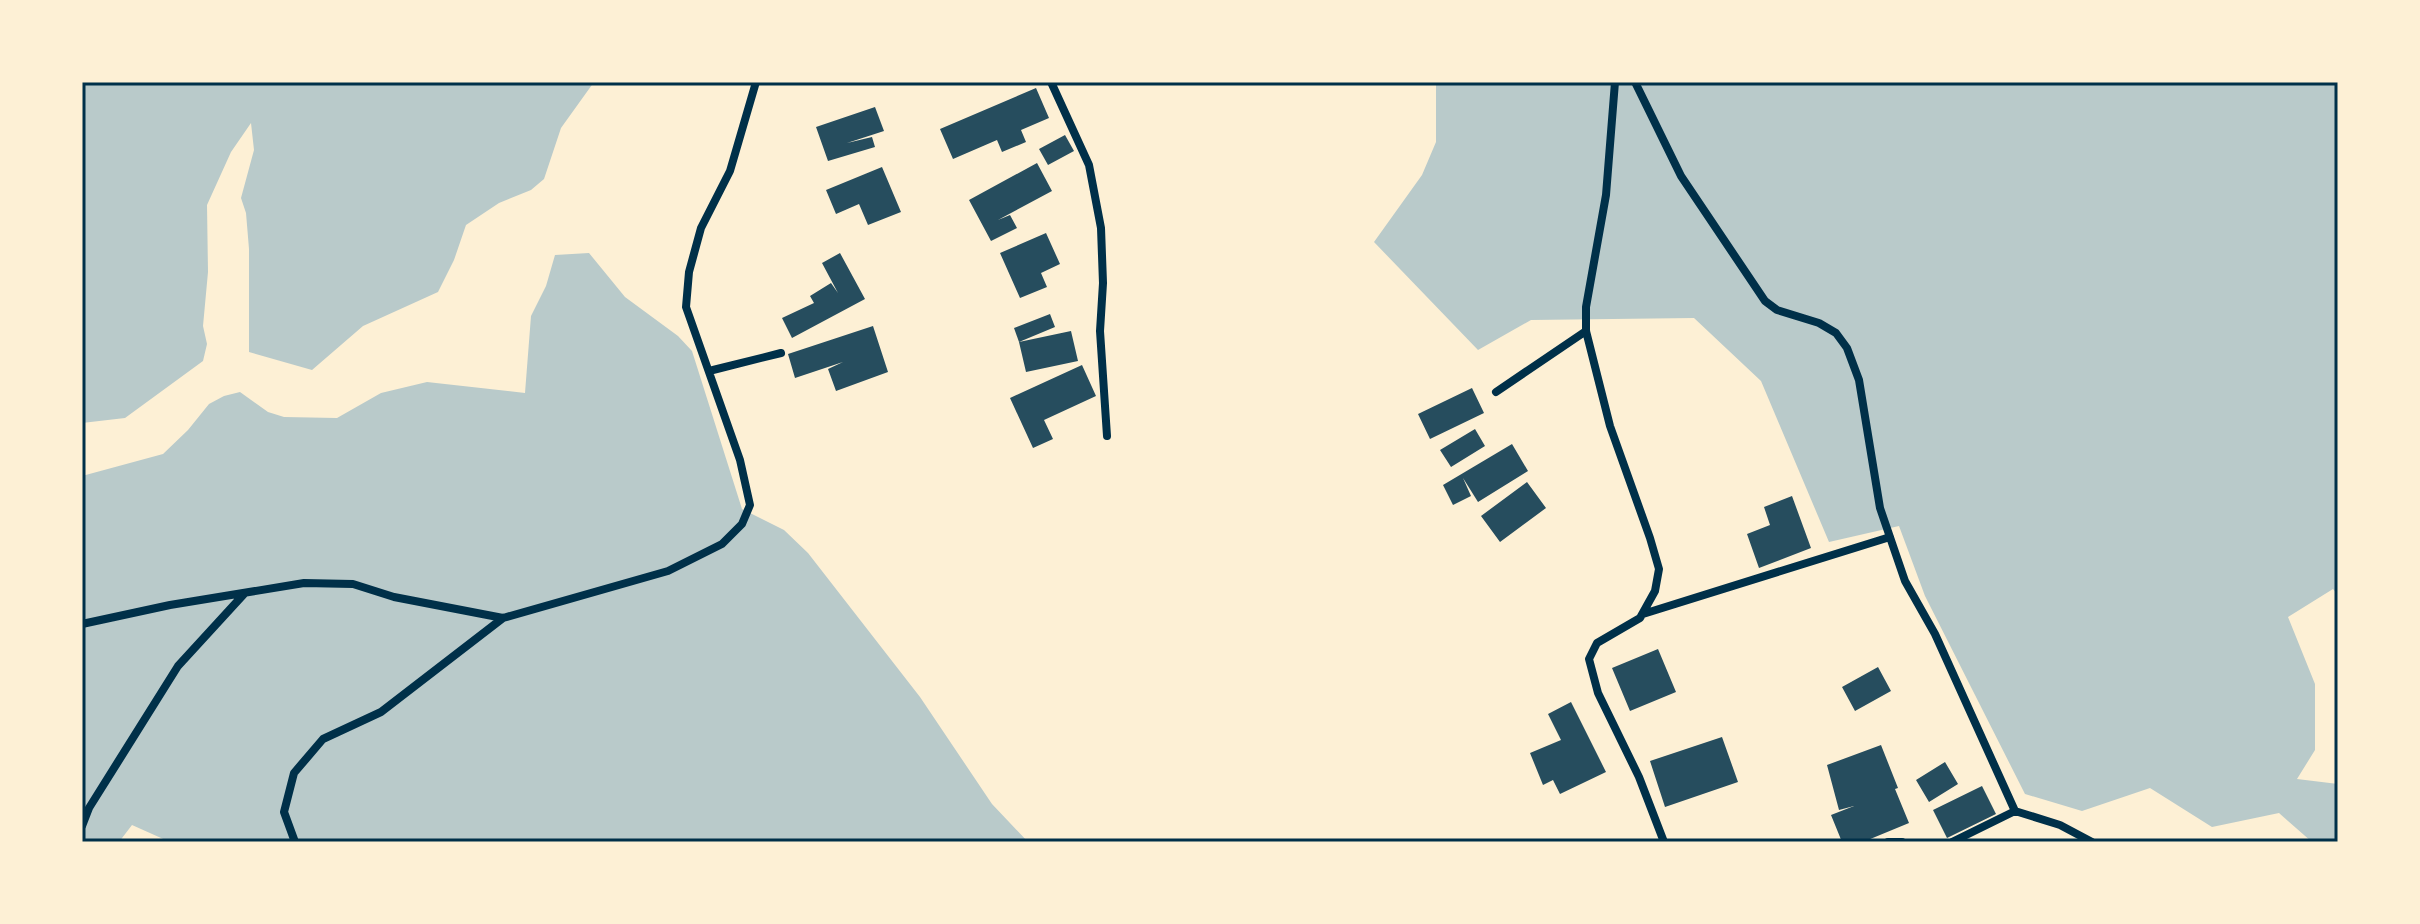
<svg xmlns="http://www.w3.org/2000/svg" width="2420" height="924" font-family="'Exo 2',sans-serif">
<rect width="100%" height="100%" fill="#fdf0d5"/>
<path fill="#b9caca" d="M82 82H594L561 128 544 179 531 190 499 203 466 225 454 260 438 292 363 326 312 370 249 352V249L246 213 241 198 254 150 251 123 231 152 207 205 208 272 203 326 207 344 203 361 125 418 82 423Z
M1436 82H2338V595L2333 589 2288 617 2315 684V750L2297 779 2338 784V842H2312L2279 813 2212 827 2150 788 2082 811 2025 794 1925 596 1899 526 1829 542 1761 381 1694 318 1531 320 1478 350 1374 242 1422 175 1436 142Z
M589 253 625 297 678 336 692 351 742 509 784 530 808 553 920 697 992 804 1028 842H170L132 825 119 842H82V476L163 454 188 430 209 404 224 396 240 392 268 412 284 417 337 418 381 393 427 382 525 393 531 316 546 286 555 255Z"/>
<path fill="#264d5e" d="M1036 88 1049 118 1021 130 1026 142 1002 152 997 140 953 159 940 129Z
M875 107 884 131 847 143 872 137 875 147 828 161 816 127Z
M1065 135 1074 151 1048 165 1039 149Z
M1037 163 1052 191 998 220 1010 215 1017 228 991 241 969 200Z
M882 167 901 212 868 225 859 204 836 214 826 190Z
M1046 233 1060 264 1041 273 1047 287 1020 298 1000 253Z
M840 253 865 299 792 338 782 318 814 303 810 296 831 283 838 293 822 263Z
M1050 314 1055 327 1019 342 1014 328Z
M873 326 888 372 836 391 828 369 843 362 795 378 788 354Z
M1071 331 1078 361 1026 372 1019 342Z
M1082 365 1096 396 1044 420 1053 439 1033 448 1010 398Z
M1472 388 1484 413 1430 439 1418 414Z
M1475 429 1485 446 1451 467 1440 450Z
M1512 444 1528 471 1478 502 1463 478 1471 496 1453 505 1443 485Z
M1527 482 1546 508 1500 542 1481 516Z
M1792 496 1811 548 1759 568 1747 534 1770 525 1764 507Z
M1658 649 1676 692 1630 711 1612 668Z
M1878 667 1891 691 1855 711 1842 687Z
M1571 702 1606 772 1560 794 1553 780 1543 785 1530 753 1561 740 1548 714Z
M1722 737 1738 782 1665 807 1650 761Z
M1881 745 1898 788 1895 789 1909 823 1863 842H1842L1831 815 1854 806 1839 810 1827 765Z
M1945 762 1958 784 1929 802 1916 780Z
M1982 786 1996 814 1947 838 1933 810Z"/>
<g fill="none" stroke-linecap="round" stroke-linejoin="round">
<path stroke="#003049" stroke-width="8" d="M1051 82 1089 165 1101 228 1103 283 1100 331 1107 436
M1615 82 1606 195 1586 307V331L1610 426 1650 538 1659 569 1655 591 1640 618 1597 643 1589 659 1598 693 1639 777 1664 842
M1635 82 1681 176 1765 301 1777 310 1819 323 1836 333 1847 348 1859 380 1880 508 1905 581 1935 634 2015 811 2060 825 2092 842
M709 371 781 353
M1496 392 1586 331
M1643 614 1890 537
M82 624 170 605 304 583 353 584 394 597 503 618 668 571 722 544 742 524 750 505 740 460 686 307 689 272 701 228 730 171 756 82
M82 826 89 808 178 666 244 594
M295 842 284 812 294 773 323 739 381 712 503 618
M1888 842H1902
M1952 842 2015 811"/>
</g>
<rect width="2420" height="924" fill="none" stroke="#fdf0d5" stroke-width="168"/>
<rect x="84" y="84" width="2252" height="756" fill="none" stroke="#003049" stroke-width="3"/>
</svg>
